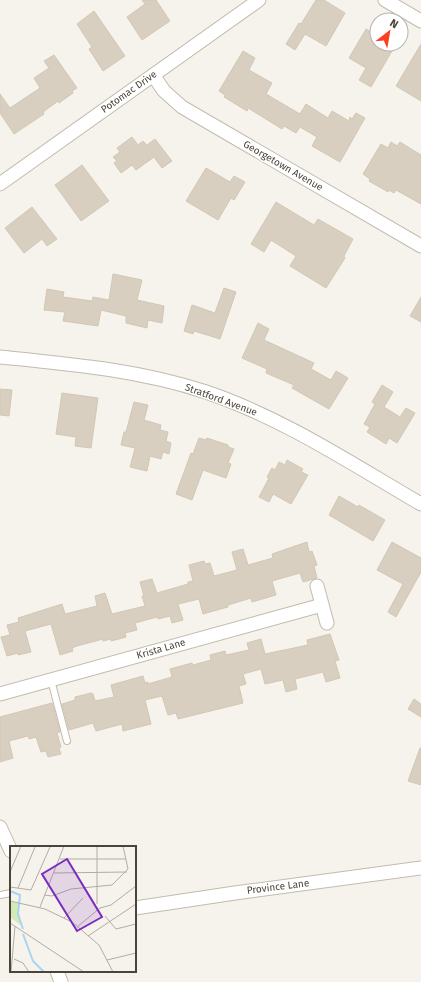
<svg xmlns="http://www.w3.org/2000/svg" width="421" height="982" font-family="'Fira Sans',sans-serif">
<rect width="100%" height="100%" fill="#f6f3ec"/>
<path fill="#d8cfc1" stroke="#d3c7b4" d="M142 0H156L170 21 142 40 127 17 145 4Z
M316 0H324L345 13 326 46 305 34 295 50 286 44 299 23 301 24Z
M94 11 125 56 103 71 89 49 92 47 77 24Z
M366 29 377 35V44H396L371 87 359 80 366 68 349 58Z
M421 44V101L396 86Z
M243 51 255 58 249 70 272 83 266 94 300 114 306 104 328 118 332 111 349 121 350 117 352 119 356 113 365 118 340 162 312 146 317 137 300 127 296 133 284 126 282 129 248 108 247 111 224 97 225 95 219 91Z
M54 55 77 88 72 91 73 93 59 103 58 101 43 112 44 114 14 134 0 113V94L10 108 40 88 34 78 49 68 44 61Z
M132 137 138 145 143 141 147 145 155 139 172 161 162 168 154 157 136 170 132 165 121 173 114 163 117 161 113 157 120 152 117 148Z
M391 142 397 146 400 142 421 155V204L396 190 394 193 389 190 388 192 369 181 370 179 363 174 381 144 388 148Z
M82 165 109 201 81 221 55 185Z
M206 168 230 182 234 176 245 182 234 200 231 198 218 220 186 201Z
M276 202 314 225 318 219 353 239 344 256 345 258 326 288 290 266 296 256 271 240 264 252 251 244Z
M32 207 57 239 47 246 42 239 24 253 5 228Z
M113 274 142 280 137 300 164 306 162 323 148 320 147 328 126 323V316L101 310 98 326 63 321 65 312 44 310 47 289 64 292 63 297 92 301 93 297 109 300Z
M224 288 236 292 220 339 194 331 193 334 184 331 192 305 215 313Z
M421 297V322L410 316Z
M258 323 269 329 264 340 314 363 311 369 331 380 336 371 348 378 329 409 292 388 294 385 266 373 267 369 242 358Z
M382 385 393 392 384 407 400 417 406 408 415 413 397 443 389 438 386 444 367 432 370 427 364 424 375 404 372 402Z
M0 389 12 390 9 416 0 415Z
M62 393 98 398 91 448 75 446 76 437 56 434Z
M134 402 148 405 144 420 161 425 160 430 168 432 166 441 171 443 169 454 163 452 161 459 150 456 147 471 130 467 135 448 121 445 124 432H126Z
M199 438 206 440 207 438 228 445V447L234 449 228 463 231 464 226 478 203 470 192 500 176 494 191 453 193 454Z
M287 460 303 469 301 472 308 475 291 504 273 494 269 502 259 497 269 478 267 477 272 468 275 470 279 462 285 465Z
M339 496 358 507 359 505 385 520 373 541 329 515Z
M307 542 309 552 312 551 317 565 314 566 317 578 303 582 300 573 272 581 276 595 252 602 251 598 228 605V607L203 614 199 599 178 604 183 620 172 623 170 616 158 619 157 617 135 623 137 630 125 633 126 637 111 641V639L103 641V639L77 646 72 648 73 651 60 655 51 624 25 631 31 652 18 655V653L7 656 1 637 10 635 7 625 19 622 18 618 62 604 65 614 97 606 95 596 105 593 112 614 145 606 142 596H144L140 582 152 579 157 593 188 584V582L193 581 189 565 204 561 205 564 210 563 214 576 237 570 232 552 243 549 248 565 273 558 272 554Z
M392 542 421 558V572L396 617 388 612 403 584 377 570Z
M330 634 339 660 335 661 340 678 326 682 323 672 295 679 297 689 286 692 283 680 265 684 261 669 243 674 246 684 239 686 243 703 178 719 176 713 168 715 162 696 145 700 151 724 123 731 122 724 96 731 93 723 69 730 62 704 75 700V697L91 693 93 694 95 701 114 697 111 685 143 676 145 683 148 682V684L172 677 170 669 192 663 193 665 211 660 210 655 225 651 226 655 249 650 247 643 261 639 265 654 308 645 307 640Z
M414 699 421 704V717L408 709Z
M52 703 60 732 57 733 61 747 59 748 61 754 48 757 46 751 41 752 36 737 29 739 28 736 9 741 13 758 0 762V717Z
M420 748H421V785L408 781Z"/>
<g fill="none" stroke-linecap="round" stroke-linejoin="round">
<defs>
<path id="service" d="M51 680 67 741
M0 895 11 893"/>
<path id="minor" d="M385 0 421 21
M153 75 164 91 182 107 421 246
M0 184 259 0
M0 357C70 364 139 370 206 392 283 418 352 464 421 504
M317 586 327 623
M0 694 322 605
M0 827 11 851
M135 908 235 893 421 868
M57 971 61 982"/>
</defs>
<use href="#service" stroke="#c2bbae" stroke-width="8"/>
<use href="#minor" stroke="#c2bbae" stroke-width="15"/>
<use href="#service" stroke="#fff" stroke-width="6"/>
<use href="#minor" stroke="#fff" stroke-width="13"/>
</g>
<g text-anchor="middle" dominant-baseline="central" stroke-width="3" stroke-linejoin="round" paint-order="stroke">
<g font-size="10" fill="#4b4439" stroke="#fff">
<text transform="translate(129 92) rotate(-35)">Potomac Drive</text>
<text transform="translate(283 166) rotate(30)">Georgetown Avenue</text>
<text transform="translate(221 400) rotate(20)">Stratford Avenue</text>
<text transform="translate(161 649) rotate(-16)">Krista Lane</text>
<text transform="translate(278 887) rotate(-7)">Province Lane</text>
</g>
</g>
<g transform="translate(10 846)">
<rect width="126" height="126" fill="#f6f3ec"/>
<path d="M0 56 10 57 7 68 12 80 0 71Z" fill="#d2eab5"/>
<path fill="none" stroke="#a9d4f2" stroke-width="2" d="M0 45 10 49 8 68 13 83M13 88 23 115 34 126"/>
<path fill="none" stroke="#b2ada4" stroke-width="1" d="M22 0H64M87 0V58M50 13H116M0 26 11 0M44 27 117 26M0 41 21 44 40 1M8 42 25 1M34 49 42 50 61 43 102 39 118 23 113 0M0 55 35 63 62 76 89 99 103 126M30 61 54 0M95 70 106 83 126 78M54 72 73 52M0 77 74 126M67 81 90 62 101 59 126 40M78 90 126 58M4 113 13 117 19 126M97 114 126 107M1 126 5 80"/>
<path fill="#7b2cbf" fill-opacity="0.15" stroke="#7b2cbf" stroke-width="2" d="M57 13 92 71 67 85 32 28Z"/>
<rect width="126" height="126" fill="none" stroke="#4b4439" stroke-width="2"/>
</g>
<g transform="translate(389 32) rotate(31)"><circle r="19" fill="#ffffff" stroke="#b7b4b0"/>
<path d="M0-3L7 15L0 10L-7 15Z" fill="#fc3f1d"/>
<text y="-6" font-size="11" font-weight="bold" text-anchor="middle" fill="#4b4439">N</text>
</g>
</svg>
